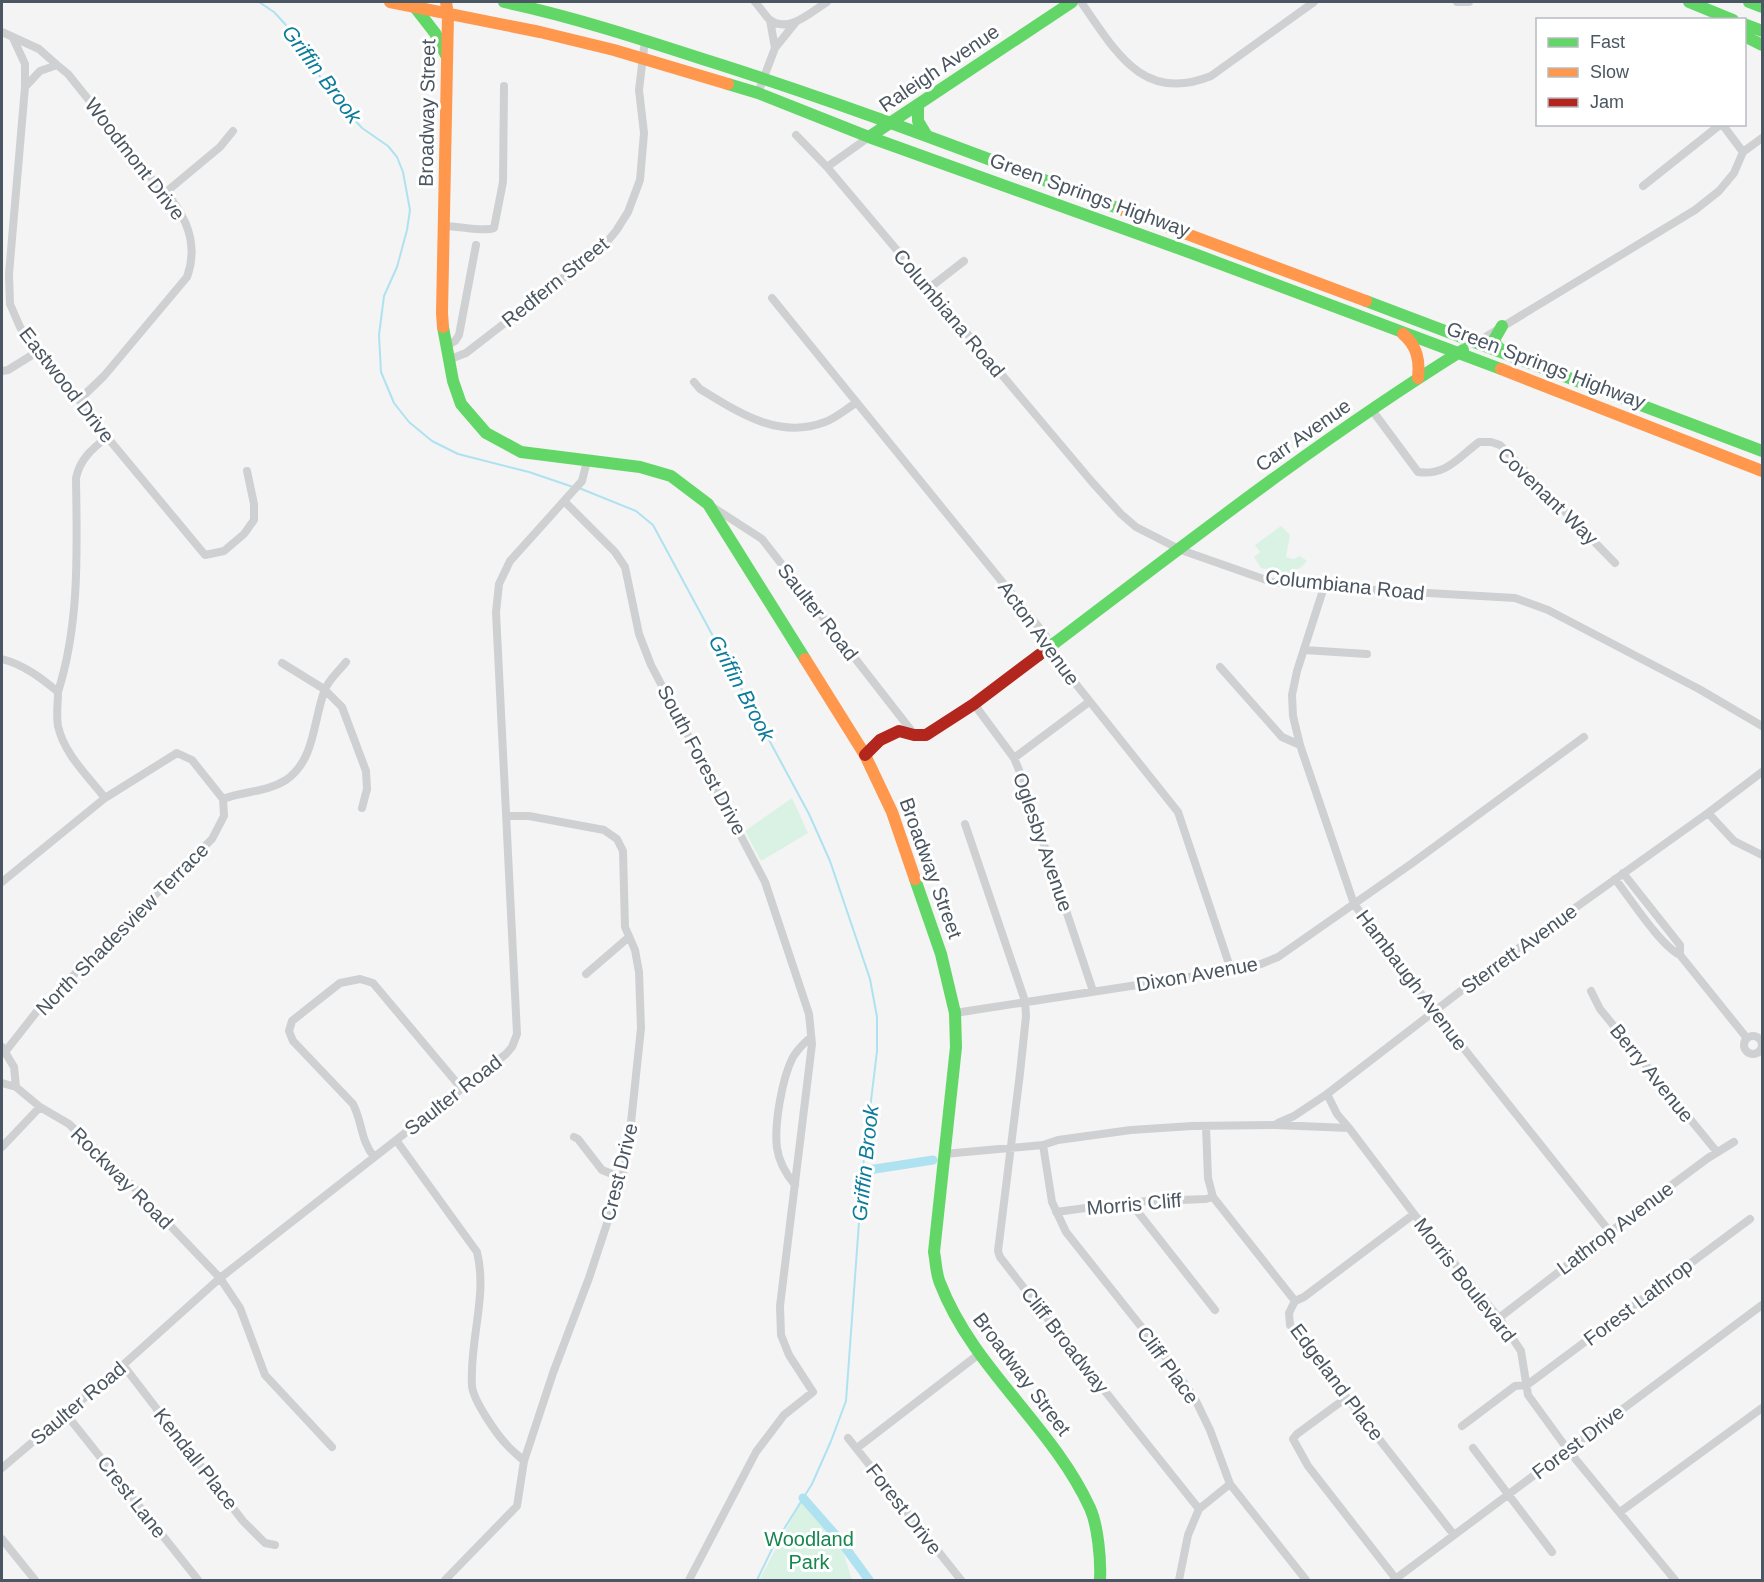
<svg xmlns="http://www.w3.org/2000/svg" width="1764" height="1582" font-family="Arial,sans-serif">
<rect width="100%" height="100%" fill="#f4f4f4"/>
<path fill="#d9f2e3" d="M1281 526 1290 535 1286 557 1294 559 1300 556 1307 561 1300 568 1292 571 1293 575 1261 568 1254 557 1260 552 1255 545Z
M792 798 808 833 761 861 745 831Z
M803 1498 839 1539 852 1580H759Z"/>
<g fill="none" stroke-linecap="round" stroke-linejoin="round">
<path stroke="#aee2f0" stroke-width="2" d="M259 2 274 12 285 24 333 96 362 128 388 146 397 157 403 172 410 210 407 230 397 267 384 296 379 335 381 372 394 403 409 422 432 441 458 454 529 472 573 487
M579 488 636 511 653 525 809 814 830 861 870 979 877 1017V1051L863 1167 846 1401 831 1441 812 1484 774 1545 757 1580"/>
<path stroke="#aee2f0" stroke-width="9" d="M862 1171 933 1160
M803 1498 839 1539 869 1580"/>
<path stroke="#ced0d2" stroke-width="8" d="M755 2C760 7 765 16 770 20 789 34 812 11 827 2
M1081 2C1115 50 1142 104 1211 76L1314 2
M1457 2H1469
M2 32 39 49 57 65
M13 38 25 64V87L9 274 10 304 20 327 37 352 70 388 107 437 205 555 224 551 244 534 254 520V504L247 471
M775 48 796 22
M25 87 40 71 57 65 68 74 153 180C181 205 201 239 187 277L104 376 79 400
M758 93 775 48 770 20
M1722 124 1743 152
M796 135 827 167 1092 482 1121 514 1136 527 1181 550 1272 582 1324 587 1515 598 1548 610 1699 689 1762 726
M827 167 869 137
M1643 186 1721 124
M166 192 220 147 233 131
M445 226C459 226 483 232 494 228L503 182 504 86
M928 289 964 261
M772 298 1046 636 1048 649 1178 812 1231 970
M1474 344 1695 210 1719 191 1734 173 1743 152 1762 138
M446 346 455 341 459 335 476 245
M448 360 466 353 550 288 601 249 616 231 628 212 640 180 644 133 639 90 645 40
M2 371 8 370 37 352
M694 382 700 389C738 412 778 440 825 422 836 418 846 409 856 403
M1372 410 1418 472C1446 476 1458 458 1479 442H1491L1500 445 1615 563
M564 501 615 552 625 567 639 634 651 665 765 882 809 1014 812 1044 780 1306 781 1335 789 1355 813 1392 784 1415 756 1452 689 1580
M711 506 762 539 914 734
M1324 587 1297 671 1292 695 1293 716 1300 745 1354 904 1434 1011 1610 1232
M1304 650 1367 654
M2 659C24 665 40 677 58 692 58 703 56 715 58 726 64 754 88 776 105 798
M282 663 324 689 342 707 366 771 367 789 362 808
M1220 667 1282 737 1300 745
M58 692C80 623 77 549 76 478 80 459 92 449 107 437
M974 704 1014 758 1019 770 1093 991
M1014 758 1089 702
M223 799C244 791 267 792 286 780 315 760 313 722 324 692 327 681 339 671 346 662
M1708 813 1734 841 1762 855
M965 824 1025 1001 1026 1016 1020 1073 998 1251 1000 1257 1061 1336 1199 1509
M1623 873 1680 945V955
M1615 879C1630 898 1660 945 1680 955L1746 1037
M2 882 105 798 177 753 192 760 223 799
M586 974 629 937
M1591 991 1600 1009 1717 1152
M955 1013 1209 974 1261 964 1278 957 1411 864 1584 737
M1744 1045a9 9 0 1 1 18 0a9 9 0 1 1-18 0Z
M2 1047 14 1067 16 1087 40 1107 69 1124 123 1176 220 1278 240 1308 265 1375 332 1447
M5 1052 38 1010 212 839 224 816 223 799
M2 1083 16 1087
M1327 1094 1337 1114 1349 1128
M1278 1123 1294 1116 1327 1094 1488 970 1708 813 1762 772
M1206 1127 1208 1178 1213 1197 1295 1301
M574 1137 578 1139 602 1170 622 1178
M396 1140 477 1252C488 1296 469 1341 472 1386 473 1400 497 1435 507 1445 512 1451 519 1456 524 1461
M1043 1145 1052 1202 1066 1232 1174 1368 1196 1401 1210 1430 1230 1484 1306 1580
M2 1147 40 1107
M944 1154 1043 1145 1058 1140 1131 1130 1192 1126 1275 1125 1349 1128 1414 1214 1499 1318 1521 1351 1528 1395 1568 1450 1675 1580
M374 1157C360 1139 363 1124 353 1104L293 1041 289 1031 292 1021 340 983 360 979 373 983 462 1089
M795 1185C786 1174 779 1163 777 1148 774 1125 782 1078 793 1057 798 1049 804 1043 811 1037
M1130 1202 1215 1310
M1056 1212 1130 1202 1206 1199 1213 1197
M1295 1301 1289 1313 1290 1325 1454 1535
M1295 1301 1304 1297 1414 1214
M1499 1318 1661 1193 1708 1158 1734 1142
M123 1365 243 1521 265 1543 275 1545
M1346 1398 1297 1434 1293 1439 1308 1466 1396 1579
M66 1414 198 1580
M1462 1426 1515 1386 1527 1385 1750 1219
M848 1438 961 1580
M857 1448 979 1354
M1473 1448 1552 1552
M2 1468 123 1365 220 1278 506 1054 512 1047 517 1034 496 612 499 584 510 561 582 481 587 461
M1620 1512 1762 1408
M2 1539 35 1580
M445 1580 517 1506 524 1461 553 1373 589 1278 622 1178 628 1151 641 1028 639 972 635 950 625 927 623 851 617 839 604 830 529 816H507
M1179 1580 1188 1535 1199 1509 1230 1484
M1394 1580 1762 1305"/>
<path stroke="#63d668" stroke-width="12" d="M504 2C574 17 641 39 709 61 848 105 984 157 1120 209
M1689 2 1733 20
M1749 2 1762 7
M414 6 435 33 446 55
M1744 24 1762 31
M1744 36 1762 45
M728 84 758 93 869 137 1197 255 1501 369
M918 105V121L927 136
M869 137 1072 2
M1366 301 1762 451
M1502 326 1494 340 1497 346 1505 353
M443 327 453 381 461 404 486 433 521 452 640 467 671 476 708 504 805 659
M1039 655C1178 550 1315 442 1463 350
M915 879 941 954 955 1013 956 1047 934 1252C936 1262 936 1274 940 1283 973 1369 1052 1425 1090 1508 1098 1526 1101 1560 1100 1580"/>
<path stroke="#ff974d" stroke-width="12" d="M390 2 540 32 614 50 728 84
M1120 209 1366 301
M443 327 442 313 448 15 446 2
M1403 334C1417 346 1420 360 1418 378
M1501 369 1762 471
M805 659 865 755 892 812 915 879"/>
<path stroke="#b3261e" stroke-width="12" d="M865 755 880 740 899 731 914 735H926L974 704 1039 655"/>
</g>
<g text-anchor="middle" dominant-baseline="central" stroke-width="6" stroke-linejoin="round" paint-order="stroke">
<g font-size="20" fill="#4a5661" stroke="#fff">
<text transform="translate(939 68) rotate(-34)">Raleigh Avenue</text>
<text transform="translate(427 113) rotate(-89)">Broadway Street</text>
<text transform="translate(135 159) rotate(52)">Woodmont Drive</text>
<text transform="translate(1090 195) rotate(20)">Green Springs Highway</text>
<text transform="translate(555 282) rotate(-39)">Redfern Street</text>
<text transform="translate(949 313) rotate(50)">Columbiana Road</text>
<text transform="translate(1546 365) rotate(21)">Green Springs Highway</text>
<text transform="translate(67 385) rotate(52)">Eastwood Drive</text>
<text transform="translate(1303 435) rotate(-35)">Carr Avenue</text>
<text transform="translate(1548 496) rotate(44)">Covenant Way</text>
<text transform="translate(1345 585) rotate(6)">Columbiana Road</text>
<text transform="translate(818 612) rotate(52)">Saulter Road</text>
<text transform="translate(1039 633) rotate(54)">Acton Avenue</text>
<text transform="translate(702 760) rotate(62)">South Forest Drive</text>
<text transform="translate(1043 842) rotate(71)">Oglesby Avenue</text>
<text transform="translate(931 868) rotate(70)">Broadway Street</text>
<text transform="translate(122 929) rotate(-45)">North Shadesview Terrace</text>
<text transform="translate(1519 949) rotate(-36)">Sterrett Avenue</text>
<text transform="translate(1197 974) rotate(-10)">Dixon Avenue</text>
<text transform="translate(1412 980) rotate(53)">Hambaugh Avenue</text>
<text transform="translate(1652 1073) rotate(51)">Berry Avenue</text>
<text transform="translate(453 1095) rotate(-38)">Saulter Road</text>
<text transform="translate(619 1172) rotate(-76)">Crest Drive</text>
<text transform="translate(122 1178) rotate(45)">Rockway Road</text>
<text transform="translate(1134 1204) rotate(-5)">Morris Cliff</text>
<text transform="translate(1615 1228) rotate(-37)">Lathrop Avenue</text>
<text transform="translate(1465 1280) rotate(52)">Morris Boulevard</text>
<text transform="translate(1638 1302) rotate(-37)">Forest Lathrop</text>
<text transform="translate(1065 1340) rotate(52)">Cliff Broadway</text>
<text transform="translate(1168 1365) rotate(54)">Cliff Place</text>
<text transform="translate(1022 1374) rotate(53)">Broadway Street</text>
<text transform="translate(1337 1382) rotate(53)">Edgeland Place</text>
<text transform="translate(78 1403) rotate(-40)">Saulter Road</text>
<text transform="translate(1578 1442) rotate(-37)">Forest Drive</text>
<text transform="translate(196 1459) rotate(52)">Kendall Place</text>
<text transform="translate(132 1497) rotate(52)">Crest Lane</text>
<text transform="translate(904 1509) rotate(52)">Forest Drive</text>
</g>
<g font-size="20" fill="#17864f" stroke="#fff">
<text x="809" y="1539">Woodland<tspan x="809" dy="23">Park</tspan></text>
</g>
<g font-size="21" font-style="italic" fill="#0c7c9b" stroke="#fff">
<text transform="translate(322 74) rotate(53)">Griffin Brook</text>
<text transform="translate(742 688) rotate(62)">Griffin Brook</text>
<text transform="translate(865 1163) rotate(-84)">Griffin Brook</text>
</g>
</g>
<rect width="1764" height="1582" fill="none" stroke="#4a5661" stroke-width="6"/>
<rect x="1536" y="18" width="210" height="108" fill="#ffffff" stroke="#b7bbc0" stroke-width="1.5"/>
<rect x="1548" y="38" width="30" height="9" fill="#63d668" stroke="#b7bbc0" stroke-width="1.5"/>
<text x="1590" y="48" font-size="18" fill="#4a5661">Fast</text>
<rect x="1548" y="68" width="30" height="9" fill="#ff974d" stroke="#b7bbc0" stroke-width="1.5"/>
<text x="1590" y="78" font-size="18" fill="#4a5661">Slow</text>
<rect x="1548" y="98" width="30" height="9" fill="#b3261e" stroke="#b7bbc0" stroke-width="1.5"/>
<text x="1590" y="108" font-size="18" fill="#4a5661">Jam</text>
</svg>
